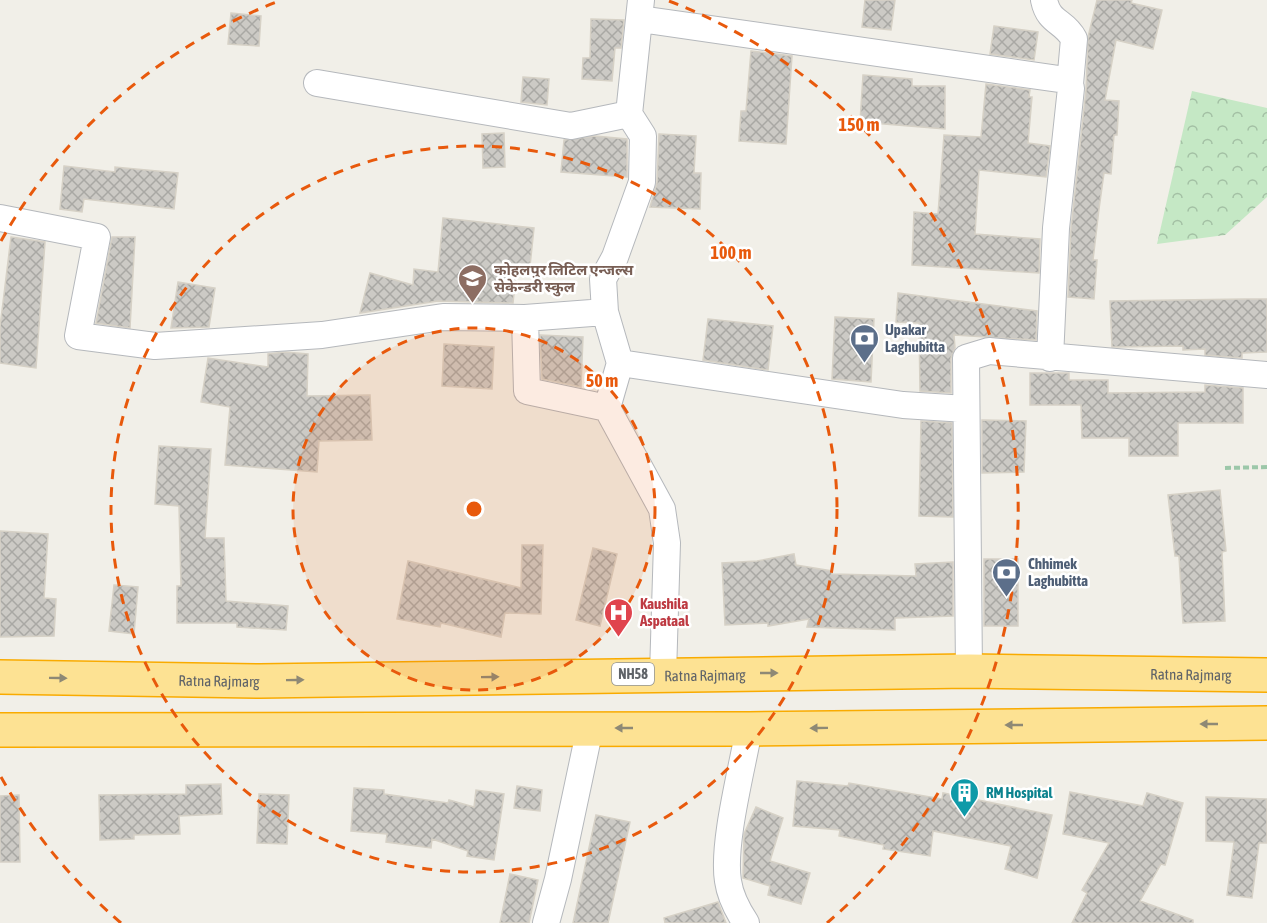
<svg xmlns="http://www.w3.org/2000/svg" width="1267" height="923" font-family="'Asap Condensed','Noto Sans Devanagari',sans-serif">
<defs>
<pattern id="forest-crowns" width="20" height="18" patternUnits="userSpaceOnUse" patternTransform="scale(1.5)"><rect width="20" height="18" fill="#c5e8c5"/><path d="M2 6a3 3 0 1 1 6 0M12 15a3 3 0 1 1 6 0" fill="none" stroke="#a3c0a4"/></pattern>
<pattern id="building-cross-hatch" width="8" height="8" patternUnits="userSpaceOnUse" patternTransform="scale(1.5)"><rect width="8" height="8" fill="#cccac5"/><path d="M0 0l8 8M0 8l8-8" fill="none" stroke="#a9a8a4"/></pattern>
</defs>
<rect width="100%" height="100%" fill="#f1efe8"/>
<path fill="url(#forest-crowns)" d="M1192 91 1267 108V197L1225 235 1157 244Z"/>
<path fill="url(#building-cross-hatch)" stroke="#d6d1c6" stroke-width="1.5" d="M865 0H895L891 30 862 27Z
M1097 0H1132L1131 3 1162 10 1153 49 1116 40 1105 100 1119 101 1117 135H1114L1111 174 1104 173 1099 209 1093 260H1097L1094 299 1068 297 1071 229 1086 90 1088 37Z
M231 13 261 16 259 46 228 44Z
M591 19 624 20 621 48H615L612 81 582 79 583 58H590Z
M994 26 1038 32 1034 60 990 54Z
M751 51 792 56 786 144 739 141 741 111H746Z
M863 75 912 79V86H945V129L860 122Z
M523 77 549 79 547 105 521 102Z
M986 84 1030 90 1029 97H1032L1028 143 1050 146 1046 177 979 170 975 234 1040 239 1039 273 912 265 914 212 938 214 944 135 981 137Z
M504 133 505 167 483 168 482 134Z
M659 134 696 136 694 173H701L700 209 650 207 657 183Z
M595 136 627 139V177L561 172 564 140Z
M64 166 115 172V167L178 173 174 209 84 199 82 212 60 209Z
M443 218 534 228 530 266 517 265 513 303 438 301 360 313 370 273 413 285 414 269 438 272Z
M11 237 45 242 36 368 0 363V327Z
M112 237H135L130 328 96 323Z
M178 282 215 288 209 327 171 328Z
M898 293 1037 311 1036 340 954 335 955 348 951 358V393L920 391 919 323 896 322Z
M1245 299H1267V352L1242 353V358L1205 355V349L1183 350V346L1112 347 1110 301Z
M835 317 874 319 871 382 832 379Z
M708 319 773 326 768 370 703 360Z
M540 335 583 337 581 387 542 379Z
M444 344 494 347 492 389 442 386Z
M285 352 308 354 307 396 370 395 372 440 319 441 317 472 225 465 230 407 201 402 208 358 268 367V354Z
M1030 373H1069V380H1108V393L1205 392V385L1243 388V423H1178V456H1129V438H1082L1081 405H1030Z
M982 420 1026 421 1024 472 982 473Z
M921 421 952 423 953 517 919 516Z
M159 446 211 449 205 538H224L226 601 288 606 286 630 237 627V623H177V586H181L179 506 155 504Z
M1220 490 1226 551 1222 552 1225 621 1183 623 1179 556H1175L1168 495Z
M0 531 48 534 44 598 56 599 54 636 0 637Z
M522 545H543L541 614 505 613 501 637 441 623 440 627 397 619 408 561 521 588Z
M593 548 617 554 600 626 576 620Z
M794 554 796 565 832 571V574L916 576 915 564 953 562V616L895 618V630L807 627 809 619 768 626V623L725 625 722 563 757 561Z
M984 559H1018V626H984Z
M114 585 138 587 134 634 109 631Z
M797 781 848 786 849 783 942 799 943 793 1052 815 1037 878 1005 869 1011 846 933 831 930 856 883 849 884 845 839 836 840 830 793 826Z
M221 784 222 814 179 816 180 834 134 835V839L100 840 99 795 186 794V785Z
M517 786 542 790 540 811 514 808Z
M354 788 384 790V794L448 803 449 800 474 807 476 790 504 794 494 860 467 856 468 851 432 839 431 848 386 842 387 834 351 831Z
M1070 792 1143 806 1147 793 1183 803 1165 865 1161 864 1140 901 1193 920V923H1072L1087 893 1082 890 1109 843 1063 834Z
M259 794 289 795 287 844 257 843Z
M19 795 20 862H0V796Z
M1206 797 1267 799V843H1259L1252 898 1227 895 1234 842 1206 841Z
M756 807 783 818 770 861 810 873 801 904 768 895 770 886 743 878 744 834Z
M596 815 630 822 608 923H573Z
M510 874 538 880 529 923H500Z
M718 902 726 923H665L664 918Z"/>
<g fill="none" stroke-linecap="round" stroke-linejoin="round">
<defs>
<path id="minor" d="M1044 0C1049 24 1064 20 1074 39L1070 84
M640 19 1066 80 1071 88 1056 228 1050 358
M317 83 571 126 629 114
M0 218 97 237 78 336 155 346 322 335 443 317 525 318 527 391 607 408 662 509 667 543 663 674
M525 318 605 312
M620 363 903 405 966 409
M607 408 620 363 605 312 603 279 615 257 642 182 643 136 629 114 641 0
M969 671 966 358 989 351 1267 375
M546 923 558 879 590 728
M746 923C738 911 730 895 728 881 722 844 742 769 749 729"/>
<g id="highway">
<path id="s1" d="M0 677 260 681 969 671 1267 675"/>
<path d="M0 730 749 729 1267 723"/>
</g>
</defs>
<use href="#minor" stroke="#b5b8bc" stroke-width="28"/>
<use href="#highway" stroke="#f9ab00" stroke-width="36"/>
<path stroke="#9cc7a9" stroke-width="4" stroke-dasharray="6 3" stroke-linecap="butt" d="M1225 468 1267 467"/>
<use href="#minor" stroke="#fff" stroke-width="26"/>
<use href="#highway" stroke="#fde293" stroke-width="33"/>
</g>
<defs><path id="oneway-solid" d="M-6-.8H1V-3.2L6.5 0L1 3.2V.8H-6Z" transform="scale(1.5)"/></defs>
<g fill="#8e8975">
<use href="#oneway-solid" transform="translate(769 673)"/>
<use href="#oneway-solid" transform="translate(490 677) rotate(-1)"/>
<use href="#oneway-solid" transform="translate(58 678) rotate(1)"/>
<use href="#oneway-solid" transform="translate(295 680) rotate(-1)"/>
<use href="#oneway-solid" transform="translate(1209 724) rotate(-180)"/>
<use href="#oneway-solid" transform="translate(1014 725) rotate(180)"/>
<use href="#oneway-solid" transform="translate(624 728) rotate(-180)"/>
<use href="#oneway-solid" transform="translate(819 728) rotate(179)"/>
</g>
<circle cx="474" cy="509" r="181" fill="#e8590c" fill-opacity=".12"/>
<g fill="none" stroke="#e8590c" stroke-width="3" stroke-dasharray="10 8">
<circle cx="474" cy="509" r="181"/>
<circle cx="474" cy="509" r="363"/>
<path d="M121 923A544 544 0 0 1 1 777M1 241A544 544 0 0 1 279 1M669 1A544 544 0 0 1 827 923"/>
</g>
<defs>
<symbol id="school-pin" viewBox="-11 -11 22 30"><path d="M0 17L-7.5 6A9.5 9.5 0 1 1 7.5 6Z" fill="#8d6e63" stroke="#fff"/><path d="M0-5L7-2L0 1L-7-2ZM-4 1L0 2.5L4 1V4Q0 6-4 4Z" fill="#fff"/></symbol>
<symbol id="bank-pin" viewBox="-11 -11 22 30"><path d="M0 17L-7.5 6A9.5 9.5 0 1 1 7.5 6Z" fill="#5c6f8a" stroke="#fff"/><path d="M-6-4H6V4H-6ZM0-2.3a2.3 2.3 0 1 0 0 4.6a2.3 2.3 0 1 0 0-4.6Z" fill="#fff"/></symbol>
<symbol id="hospital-pin" viewBox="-11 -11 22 30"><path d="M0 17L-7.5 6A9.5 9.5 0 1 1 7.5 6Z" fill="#e0444e" stroke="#fff"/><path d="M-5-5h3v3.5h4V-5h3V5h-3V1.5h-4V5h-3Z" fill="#fff"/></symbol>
<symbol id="building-pin" viewBox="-11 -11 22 30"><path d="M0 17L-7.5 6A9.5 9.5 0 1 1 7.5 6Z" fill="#0f9aa8" stroke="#fff"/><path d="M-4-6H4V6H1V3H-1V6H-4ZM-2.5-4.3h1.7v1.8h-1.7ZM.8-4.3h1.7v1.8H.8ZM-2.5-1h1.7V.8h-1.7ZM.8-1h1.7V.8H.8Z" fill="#fff"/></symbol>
</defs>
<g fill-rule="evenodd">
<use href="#school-pin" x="456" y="262" width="33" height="45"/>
<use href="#bank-pin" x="848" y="322" width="33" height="45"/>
<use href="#bank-pin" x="990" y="556" width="33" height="45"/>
<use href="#hospital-pin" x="602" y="596" width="33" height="45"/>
<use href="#building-pin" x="948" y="776" width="33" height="45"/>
</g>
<g text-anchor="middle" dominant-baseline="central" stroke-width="5" stroke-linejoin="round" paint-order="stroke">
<rect fill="#fff" stroke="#8f9295" stroke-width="1.5" x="612" y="663" width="42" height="22" rx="4.5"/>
<g font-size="14" font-weight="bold" fill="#5f6368">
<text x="633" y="674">NH58</text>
</g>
<g font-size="15" font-weight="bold" fill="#785e54" stroke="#fff" text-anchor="start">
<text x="494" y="269">कोहलपुर लिटिल एन्जल्स<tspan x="494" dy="17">सेकेन्डरी स्कुल</tspan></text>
</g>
<g font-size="15" font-weight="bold" fill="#4e5e75" stroke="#fff" text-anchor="start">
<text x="885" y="329">Upakar<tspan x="885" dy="17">Laghubitta</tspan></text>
<text x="1028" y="563">Chhimek<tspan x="1028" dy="17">Laghubitta</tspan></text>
</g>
<g font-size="15" font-weight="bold" fill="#be3a42" stroke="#fff" text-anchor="start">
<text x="640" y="603">Kaushila<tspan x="640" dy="17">Aspataal</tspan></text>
</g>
<g font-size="15" fill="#5f6368" stroke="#fff">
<text stroke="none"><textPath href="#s1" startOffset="705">Ratna Rajmarg</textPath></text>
<text stroke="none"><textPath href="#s1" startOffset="1191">Ratna Rajmarg</textPath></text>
<text stroke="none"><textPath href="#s1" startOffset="219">Ratna Rajmarg</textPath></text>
</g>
<g font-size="15" font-weight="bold" fill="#0d838f" stroke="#fff" text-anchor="start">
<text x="986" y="792">RM Hospital</text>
</g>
</g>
<circle cx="474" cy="509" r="9" fill="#e8590c" stroke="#fff" stroke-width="3"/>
<g font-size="18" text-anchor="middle" font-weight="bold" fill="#e8590c" stroke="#fff" stroke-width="5" stroke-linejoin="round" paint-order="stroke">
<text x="859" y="131">150 m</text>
<text x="731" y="259">100 m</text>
<text x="602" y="387">50 m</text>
</g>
</svg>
